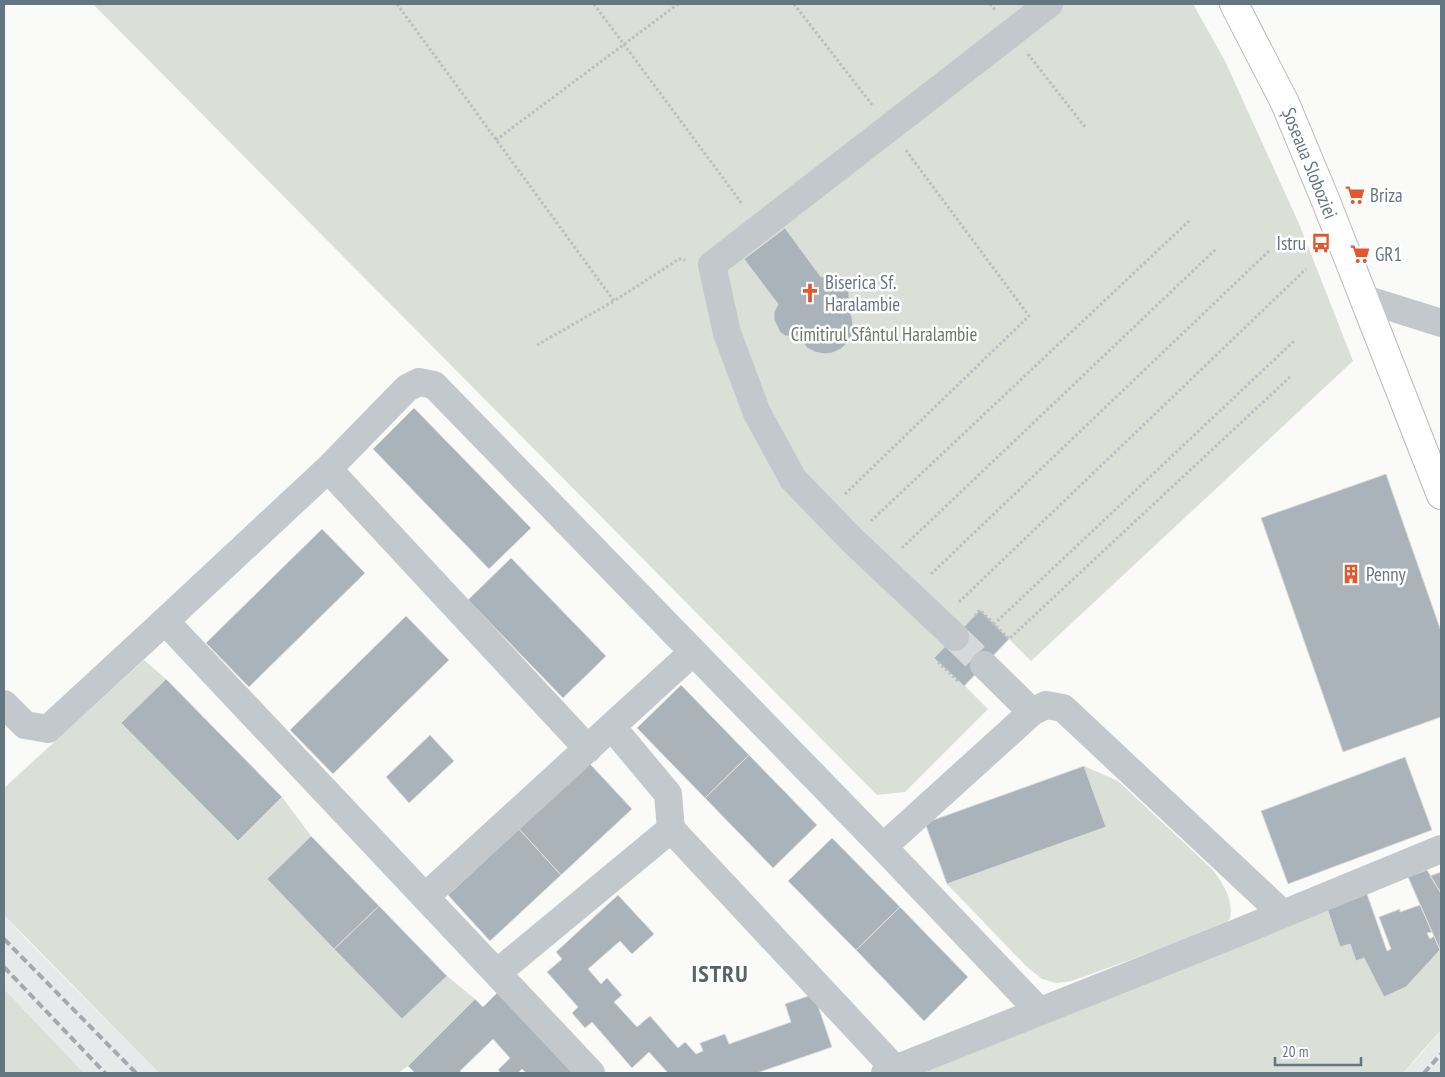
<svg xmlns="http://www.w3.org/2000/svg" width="1445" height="1077" font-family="'PT Sans Narrow',sans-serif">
<rect width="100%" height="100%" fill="#fafaf8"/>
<path fill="#e8e9e9" d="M4 915 23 936 159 1073H84L4 989Z
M1441 1030V1073H1403L1422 1053Z"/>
<path fill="#dadfd7" d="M93 4H1193L1225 61 1300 226 1353 361 1031 661 1009 639 965 686 988 709 905 792 877 795Z
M144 660 166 679 121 723 238 841 282 797 311 836 267 879 402 1019 447 976 475 999 408 1066 398 1073H159L4 915V788Z
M1084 766 1118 781 1212 869C1223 883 1234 900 1230 919L1220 927 1072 981 1056 983 1042 979 1026 966 947 884 1105 827Z
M1327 908 1340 946 1350 944 1356 961 1364 958 1384 997 1406 987 1441 949V1030L1403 1073H902Z
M4 989 84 1073H4Z"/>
<path fill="#aab3b9" stroke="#dcdcda" d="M785 228 821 277 829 276 838 278 846 285 849 290V300L847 307 852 317 853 325 852 335 848 342 841 349 832 353 824 354 815 352 807 348 799 336H785L780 332 774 320V312L778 304 744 259Z
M414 408 531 528 489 569 373 449Z
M1386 474 1441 631V717L1343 752 1261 518Z
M322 529 365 573 249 687 206 643Z
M511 558 606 656 563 698 468 600Z
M980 610 1009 639 964 686 934 658Z
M406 616 449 660 333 774 290 730Z
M166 679 282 797 238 841 121 723Z
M681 685 749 755 705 798 637 728Z
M430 735 454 761 409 803 386 777Z
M749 755 817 825 773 868 705 798Z
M1405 757 1432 830 1288 884 1261 811Z
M590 764 632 809 561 875 519 829Z
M1084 766 1106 827 947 884 925 823Z
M519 829 561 875 490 941 448 895Z
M311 836 379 906 334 949 267 879Z
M832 838 900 907 856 950 788 881Z
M1427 870 1441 893 1440 950 1408 877Z
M1441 872V893L1430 876Z
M1367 894 1387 951 1391 949 1379 917 1400 909V912L1420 905 1432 932 1427 933 1430 939 1434 936 1440 950 1406 987 1384 997 1364 958 1356 961 1350 944 1340 947 1327 908Z
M618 895 654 934 632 954 620 941 588 969 601 984 607 978 622 995 614 1002 637 1027 650 1016 678 1048 685 1042 696 1054 703 1051 700 1043 725 1034 729 1044 791 1022 785 1004 814 994 832 1047 757 1073H668L649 1052 632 1068 592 1022 585 1028 572 1013 578 1007 547 972 562 959 556 952Z
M379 906 447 976 402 1019 334 949Z
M900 907 968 977 924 1021 856 950Z
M500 990 582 1073H526L522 1069 518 1073H501L498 1070 510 1058 493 1039 460 1071 462 1073H415L408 1066 475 999 483 1007Z"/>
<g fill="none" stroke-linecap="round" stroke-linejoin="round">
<path stroke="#d5d9db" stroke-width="28" stroke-dasharray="28 14" stroke-linecap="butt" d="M955 637 984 665"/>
<defs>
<path id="major" d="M1234 4 1285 103 1325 199 1441 495"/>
</defs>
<use href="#major" stroke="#b5babe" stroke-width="30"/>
<path stroke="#bbbfc2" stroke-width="3" stroke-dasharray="2.5 2.5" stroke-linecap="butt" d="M397 4 614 301 679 259 685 260
M594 4 743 205
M794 4 873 106
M990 4 996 11
M1028 54 1085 127
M496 140 678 4
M537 345 614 301
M1290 377 1009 639 994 624 1294 341
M845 494 1029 316 905 149
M871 521 1189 221
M902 548 1216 249
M931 574 1270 250
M959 602 1306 269
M975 616 980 610 994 624
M938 662 959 682"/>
<path stroke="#c3c8cc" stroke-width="28" d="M1365 299 1441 323
M328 469 588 749
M165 621 328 469 407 388 419 382 434 385 883 847 1039 1011
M955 637 852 540 793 479 757 413 727 333 712 265 1049 4
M984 665 1032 712
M4 704 25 725 48 729 165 621 591 1073
M612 727 668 794 671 829 895 1069
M883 847 1032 712 1046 705 1063 708 1283 914
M425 897 693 652
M497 973 671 829
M885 1073 1227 937 1441 849"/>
<use href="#major" stroke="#fff" stroke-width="28"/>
<path stroke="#a2aab0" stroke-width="4" stroke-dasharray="8 4" stroke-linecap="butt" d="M4 939 136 1073
M4 967 105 1073
M1424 1073 1441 1054"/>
</g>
<defs>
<symbol id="supermarket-bare" viewBox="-9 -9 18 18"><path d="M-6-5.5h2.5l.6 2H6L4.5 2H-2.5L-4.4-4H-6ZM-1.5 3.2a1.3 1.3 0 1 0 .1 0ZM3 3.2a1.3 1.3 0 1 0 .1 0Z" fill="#e4572e" stroke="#fff" stroke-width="2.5" paint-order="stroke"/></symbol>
<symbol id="bus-bare" viewBox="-9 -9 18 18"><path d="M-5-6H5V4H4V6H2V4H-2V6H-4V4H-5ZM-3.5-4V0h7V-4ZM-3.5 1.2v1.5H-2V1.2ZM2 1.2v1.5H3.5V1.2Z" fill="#e4572e" stroke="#fff" stroke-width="2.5" paint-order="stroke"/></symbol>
<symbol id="church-bare" viewBox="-9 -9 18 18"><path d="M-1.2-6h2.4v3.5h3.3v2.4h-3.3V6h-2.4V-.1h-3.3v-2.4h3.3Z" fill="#e4572e" stroke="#fff" stroke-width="2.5" paint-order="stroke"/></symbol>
<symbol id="building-bare" viewBox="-9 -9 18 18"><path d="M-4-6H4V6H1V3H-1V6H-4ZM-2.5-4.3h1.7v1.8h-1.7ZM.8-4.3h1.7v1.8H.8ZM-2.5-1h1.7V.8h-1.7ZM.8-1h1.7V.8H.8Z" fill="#e4572e" stroke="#fff" stroke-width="2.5" paint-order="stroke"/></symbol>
</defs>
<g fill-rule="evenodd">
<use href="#supermarket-bare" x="1341" y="181" width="28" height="28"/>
<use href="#bus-bare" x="1307" y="229" width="28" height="28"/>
<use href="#supermarket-bare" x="1346" y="240" width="28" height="28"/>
<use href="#church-bare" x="796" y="279" width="28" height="28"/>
<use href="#building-bare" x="1337" y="560" width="28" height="28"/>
</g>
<g text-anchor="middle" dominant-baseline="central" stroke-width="5" stroke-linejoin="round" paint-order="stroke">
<g font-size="19" fill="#657683" stroke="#fff">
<text transform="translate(1310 163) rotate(68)">Șoseaua Sloboziei</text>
</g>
<g font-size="19" fill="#657683" stroke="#fff" text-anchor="start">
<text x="1370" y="195">Briza</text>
<text x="1306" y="243" text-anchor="end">Istru</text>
<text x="1375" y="254">GR1</text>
<text x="825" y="282">Biserica Sf.<tspan x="825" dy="22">Haralambie</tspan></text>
<text x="1366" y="574">Penny</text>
</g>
<g font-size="19" fill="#687a64" stroke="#fff">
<text x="884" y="334">Cimitirul Sfântul Haralambie</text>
</g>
<g font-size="24" font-weight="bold" letter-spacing="1" fill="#57646e" stroke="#fff">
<text x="720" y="973">ISTRU</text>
</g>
</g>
<rect width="1445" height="1077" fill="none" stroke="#657683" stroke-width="10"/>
<path d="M1275 1057v8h86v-8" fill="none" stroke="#657683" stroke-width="2.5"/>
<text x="1282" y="1057" font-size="15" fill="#657683" stroke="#ffffff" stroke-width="4" paint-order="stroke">20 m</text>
</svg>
